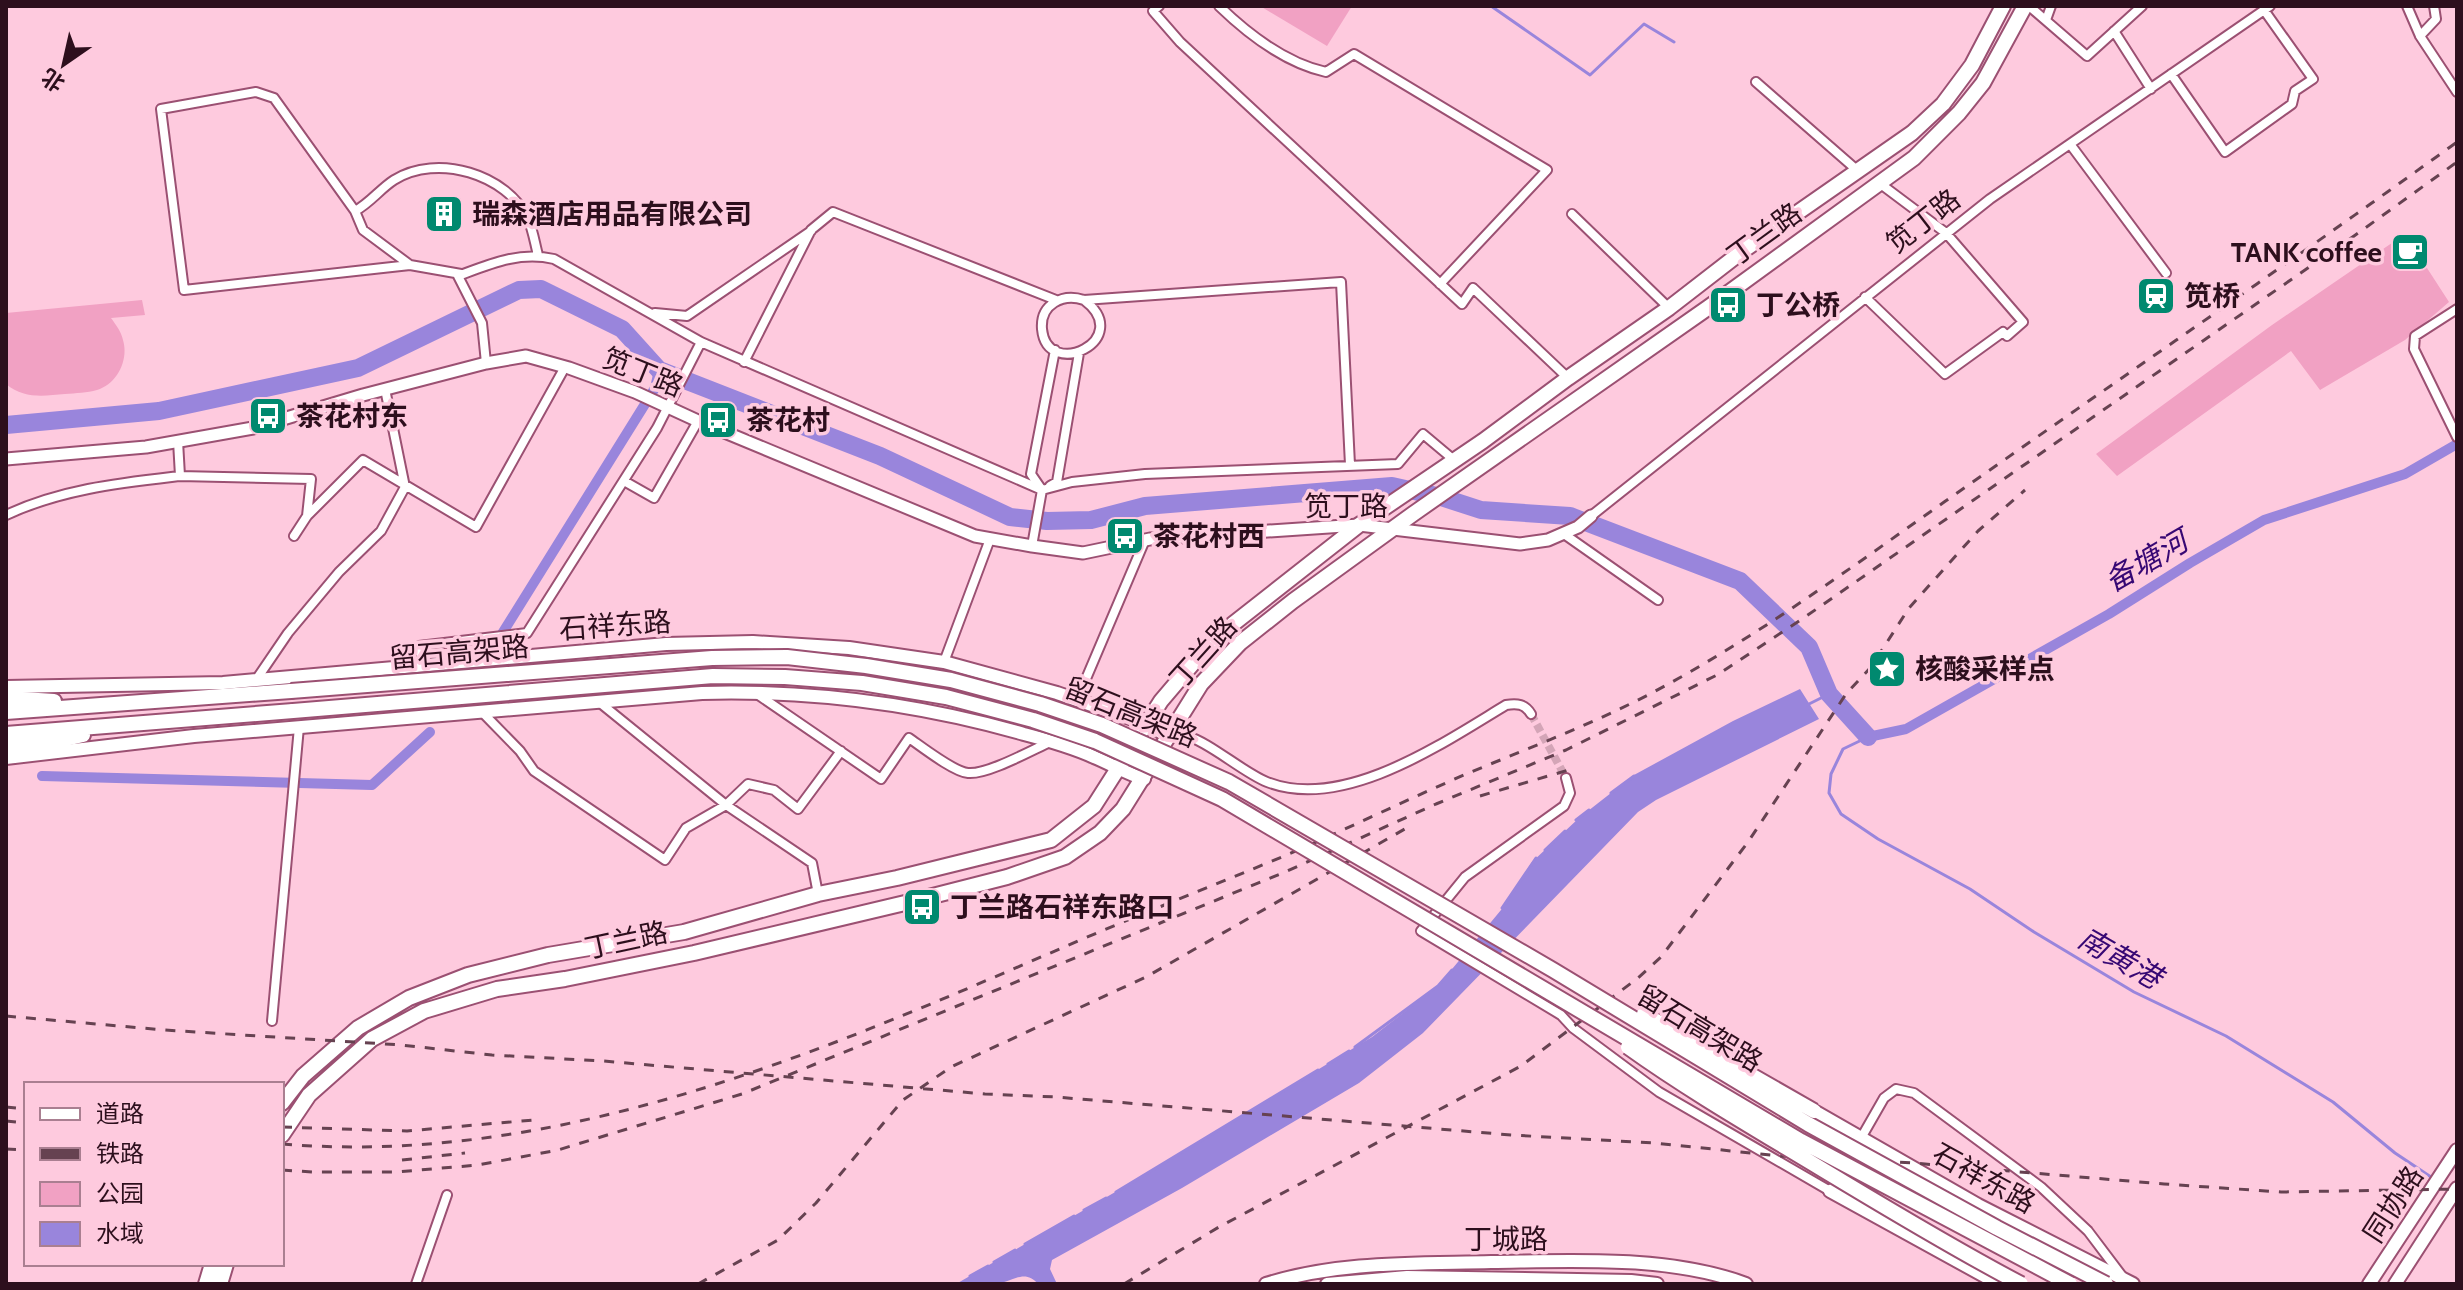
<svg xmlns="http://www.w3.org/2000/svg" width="2463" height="1290" font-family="Cabin,'Noto Sans SC',sans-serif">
<rect width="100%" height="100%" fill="#fecade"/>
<path fill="#f1a1c3" d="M1260 6H1352L1327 46Z
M2405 234 2449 302 2405 340 2320 390 2291 351 2117 476 2096 454 2272 325Z
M142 300 145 315 111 318C116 325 121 331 123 340 129 360 117 384 97 390 87 393 76 393 65 394 43 396 24 399 6 384V313Z"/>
<path fill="#9985dc" d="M1800 689 1819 719 1656 800 1638 812 1423 1033 1359 1083 1182 1188 1052 1260 1050 1269 1057 1284H1038C1025 1268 1012 1282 996 1284 983 1285 969 1284 956 1284L1117 1191 1372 1037 1438 986 1501 910 1532 862 1579 818 1634 775 1733 721Z"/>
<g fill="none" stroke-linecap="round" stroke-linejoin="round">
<path stroke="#9985dc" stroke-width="3" d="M1491 6 1590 75 1644 24 1674 42
M1807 705 1829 694
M1868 737 1843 749 1831 774 1829 793 1841 814 1878 839 1970 889 2034 932 2134 992 2226 1036 2333 1102 2395 1153 2434 1179
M1611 793 1634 776
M1576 820 1589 810
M1545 850 1565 831
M1502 908 1536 858
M1355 1047 1438 986 1452 970
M1328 1064 1349 1051
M1116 1192 1318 1070
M1084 1210 1106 1198
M1025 1244 1074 1216
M994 1262 1015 1250
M970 1276 988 1266"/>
<path stroke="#9985dc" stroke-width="10" d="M495 645 655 388 659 370
M1868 737 1906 729 2109 614 2190 563 2264 520 2405 474 2457 444
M42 776 372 785 430 732"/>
<path stroke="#9985dc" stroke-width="18" d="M6 425 159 411 358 368 519 290 541 289 622 329 659 370 880 456 1010 517 1047 521 1091 520 1145 506 1392 486 1441 497 1481 510 1570 516 1740 581 1809 647 1829 694 1868 737"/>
<path stroke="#d4a5b7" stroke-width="8" stroke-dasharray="8 4" stroke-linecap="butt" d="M1531 714 1566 778"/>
<defs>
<path id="minor" d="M1159 6 1153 11 1180 42 1462 304 1473 288 1568 378
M1219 6C1249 35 1285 63 1326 72L1354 54 1547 170 1440 284
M2029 6 2087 56 2142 6
M2407 6 2420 36 2457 92
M2046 20 2051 6
M2114 31 2151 89
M2420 36 2436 19 2434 6
M2171 74 2225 152 2292 104 2295 91 2313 79 2264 10
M1756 82 1858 171
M2070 144 2166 273
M355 211C370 203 380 189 394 180 437 153 507 174 528 219 533 230 535 244 538 255
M1572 214 1669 308
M410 265 184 290 161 109 256 92 274 98 355 211 363 230 410 265 461 274
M1865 297 1945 374 2003 332 2007 336 2023 322 1946 233 1878 182
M1084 300C1136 339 1047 382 1042 329 1040 304 1063 293 1084 300L1341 282 1350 465
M2457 309 2415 336 2414 349 2457 437
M655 313 687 316 811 231
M744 362 811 230 833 212 1056 300
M486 363 482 323 458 276C490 264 519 251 554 259L701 342 1042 490 1072 482 1145 474 1398 464 1423 434 1454 460
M178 441 180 476 311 479 307 516
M624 481 654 498 698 421
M1050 486 1057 482 1079 353
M6 515C62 489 120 483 180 476
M1591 516 1990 199 2270 6
M1564 534 1658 600
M294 536 307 516 363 460 476 527 565 367
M1032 546 1042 490 1031 474 1055 350
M944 662 990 539
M423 664 419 646 527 633 657 428 701 342
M256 680 288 633 339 572 381 531 405 487 385 389
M757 694 881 779 909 738C922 747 954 772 968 773 987 775 1032 750 1050 742
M1077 700 1145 540
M599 702 726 805 812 863 818 894
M482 712 520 751 534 771 665 860 686 828 726 805 748 784 774 790 798 809 841 751
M1169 736C1174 736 1182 735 1187 736 1209 742 1244 773 1267 782 1343 812 1443 743 1506 705 1517 703 1525 704 1531 714
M1566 778 1570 793 1564 806 1465 877 1421 931 1561 1015 1573 1028 1659 1092 1830 1191 1832 1188
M272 1021 299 727
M1845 1166 1884 1098 1896 1089 1914 1093 2041 1187 2088 1231 2122 1276
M416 1284 447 1195"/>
<path id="tertiary" d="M6 459 146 447 253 428 363 395 486 363 526 356 569 368 635 392 698 421 975 536 1032 546 1083 553 1150 539 1359 525 1520 544 1548 540 1578 527 1591 516"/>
<path id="secondary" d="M6 687 223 683 666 644 753 642 849 648 944 662 1057 693 1144 723 1168 736
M6 758 194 736 702 693C811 690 919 704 1024 734 1047 740 1072 747 1094 757 1111 764 1126 773 1144 779
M1814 1111 1978 1205 2133 1284
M1830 1191 1999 1284
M1266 1284C1339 1261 1416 1264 1491 1262 1572 1261 1669 1255 1746 1284
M1327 1284 1407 1277 1631 1281 1657 1284
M2369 1284 2457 1150
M2395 1284 2457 1188"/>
<path id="primary" d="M282 1103 303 1076 358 1028 409 998 468 975 548 955 684 932 818 894 897 878 1051 840 1094 806 1161 701 1201 654 1233 624 1359 525 1483 441 1568 378 1669 308 1744 250 1912 133 1943 104 1972 65 2003 6
M282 1135 309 1095 372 1039 424 1011 497 989 565 979 694 953 905 903 1007 877 1065 857 1100 833 1123 809 1201 684 1240 643 1293 601 1413 514 1709 307 1914 158 1959 113 1983 83 2025 6
M206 1284 212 1264
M220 1284 226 1264"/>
<path id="trunk" d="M6 698 54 701
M6 712 291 691
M6 734 293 711
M6 746 61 740 83 735"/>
</defs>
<use href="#minor" stroke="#9b5072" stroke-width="12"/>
<use href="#tertiary" stroke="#9b5072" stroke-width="15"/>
<use href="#secondary" stroke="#9b5072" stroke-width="16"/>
<use href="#primary" stroke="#9b5072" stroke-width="18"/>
<use href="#trunk" stroke="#9b5072" stroke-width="18"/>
<use href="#minor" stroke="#fff" stroke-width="8"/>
<use href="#tertiary" stroke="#fff" stroke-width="11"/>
<use href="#secondary" stroke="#fff" stroke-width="12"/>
<use href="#primary" stroke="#fff" stroke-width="14"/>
<use href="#trunk" stroke="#fff" stroke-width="14"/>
<path stroke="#664251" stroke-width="3" stroke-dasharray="10 10" stroke-linecap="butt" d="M1480 796 1572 769
M6 1016 164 1030 401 1045 492 1055 603 1061 985 1094 1056 1097 1511 1135 1654 1143 1780 1156 1913 1163 2164 1184 2281 1192 2457 1189
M6 1107 26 1109
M6 1121 26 1123
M282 1127 407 1131 533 1120
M282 1144C563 1167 826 1050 1078 941 1146 912 1214 885 1282 857 1345 830 1408 799 1471 772 1539 744 1608 718 1672 682 1782 621 1883 544 1987 472 2144 362 2302 254 2457 142
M6 1149 26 1150
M402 1160 465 1153
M282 1170 312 1172H396L478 1165 558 1150 742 1094 1285 872 1436 804 1566 750 1717 675 1805 617 2354 236 2457 162
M698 1284 778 1240 816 1203 903 1100 951 1067 1146 977 1410 826
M1124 1284 1219 1227 1521 1066 1638 978 1661 957 1748 842 1846 694 1871 667 1909 608 1978 531 2025 490"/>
<defs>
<path id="trunk-bridge" d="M291 691 712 658 787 657 866 666 951 680 1040 704 1102 725 1229 782 1553 970 1808 1124 1997 1228 2106 1284
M293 711 713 676 785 677 862 683 946 697 1033 720 1095 741 1222 799 1801 1141 2070 1284
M1644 1014 1814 1111
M1628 1047C1691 1092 1759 1131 1825 1171 1890 1210 1954 1249 2021 1284"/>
</defs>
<use href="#trunk-bridge" stroke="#9b5072" stroke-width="18" stroke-linecap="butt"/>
<use href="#trunk-bridge" stroke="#fff" stroke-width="14"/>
</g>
<defs>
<symbol id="building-square" viewBox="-11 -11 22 22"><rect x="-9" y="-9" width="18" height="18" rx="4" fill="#00896f" stroke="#fecade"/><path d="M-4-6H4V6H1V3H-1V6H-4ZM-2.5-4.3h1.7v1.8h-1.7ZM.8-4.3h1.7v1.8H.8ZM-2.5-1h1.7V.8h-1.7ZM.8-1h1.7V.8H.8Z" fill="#fff"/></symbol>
<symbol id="cafe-square" viewBox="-11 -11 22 22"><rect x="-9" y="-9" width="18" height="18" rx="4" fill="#00896f" stroke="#fecade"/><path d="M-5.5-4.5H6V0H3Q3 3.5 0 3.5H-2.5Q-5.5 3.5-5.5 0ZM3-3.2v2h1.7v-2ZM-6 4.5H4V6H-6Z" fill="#fff"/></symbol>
<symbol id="station-square" viewBox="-11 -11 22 22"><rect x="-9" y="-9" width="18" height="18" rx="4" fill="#00896f" stroke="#fecade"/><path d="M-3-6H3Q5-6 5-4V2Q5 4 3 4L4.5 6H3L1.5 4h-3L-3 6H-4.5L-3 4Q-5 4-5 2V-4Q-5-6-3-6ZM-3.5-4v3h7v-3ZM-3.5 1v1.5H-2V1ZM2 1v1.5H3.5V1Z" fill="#fff"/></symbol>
<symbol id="bus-square" viewBox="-11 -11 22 22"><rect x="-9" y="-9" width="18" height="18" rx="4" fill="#00896f" stroke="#fecade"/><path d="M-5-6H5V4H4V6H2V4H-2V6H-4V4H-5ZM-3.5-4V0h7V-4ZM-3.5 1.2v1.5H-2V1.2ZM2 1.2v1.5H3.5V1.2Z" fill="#fff"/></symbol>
<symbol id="sight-square" viewBox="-11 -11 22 22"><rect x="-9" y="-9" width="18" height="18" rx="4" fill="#00896f" stroke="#fecade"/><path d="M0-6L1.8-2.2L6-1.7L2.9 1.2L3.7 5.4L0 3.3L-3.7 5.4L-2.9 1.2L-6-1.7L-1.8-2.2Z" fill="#fff"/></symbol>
</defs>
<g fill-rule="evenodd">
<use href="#building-square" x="422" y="192" width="44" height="44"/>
<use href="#cafe-square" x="2388" y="230" width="44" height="44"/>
<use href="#station-square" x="2134" y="274" width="44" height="44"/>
<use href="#bus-square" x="1706" y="283" width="44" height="44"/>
<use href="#bus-square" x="246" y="394" width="44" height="44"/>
<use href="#bus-square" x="696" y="398" width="44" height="44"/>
<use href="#bus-square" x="1103" y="514" width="44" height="44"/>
<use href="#sight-square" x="1865" y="647" width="44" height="44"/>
<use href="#bus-square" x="900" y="885" width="44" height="44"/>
</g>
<g text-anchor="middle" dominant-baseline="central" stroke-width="7" stroke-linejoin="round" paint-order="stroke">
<g font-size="28" font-weight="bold" fill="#2d0f1d" stroke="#fecade" text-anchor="start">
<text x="472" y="214">瑞森酒店用品有限公司</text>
<text x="2382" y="252" text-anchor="end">TANK coffee</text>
<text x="2184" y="296">笕桥</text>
<text x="1756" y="305">丁公桥</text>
<text x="296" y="416">茶花村东</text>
<text x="746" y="420">茶花村</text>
<text x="1153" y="536">茶花村西</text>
<text x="1915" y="669">核酸采样点</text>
<text x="950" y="907">丁兰路石祥东路口</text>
</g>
<g font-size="28" fill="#2d0f1d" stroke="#fecade">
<text transform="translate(1923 221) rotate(-38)">笕丁路</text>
<text transform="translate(1764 234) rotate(-36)">丁兰路</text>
<text transform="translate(643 372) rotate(22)">笕丁路</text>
<text x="1346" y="506">笕丁路</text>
<text transform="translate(615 625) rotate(-4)">石祥东路</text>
<text transform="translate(459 652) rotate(-5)">留石高架路</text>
<text transform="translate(1203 652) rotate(-48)">丁兰路</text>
<text transform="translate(1131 712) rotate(22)">留石高架路</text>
<text transform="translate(626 940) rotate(-12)">丁兰路</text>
<text transform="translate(1700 1028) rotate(31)">留石高架路</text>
<text transform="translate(1984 1178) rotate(29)">石祥东路</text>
<text transform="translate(2393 1204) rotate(-57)">同协路</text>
<text x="1506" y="1239">丁城路</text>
</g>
<g font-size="30" font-style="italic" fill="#370874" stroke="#fecade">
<text transform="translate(2146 561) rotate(-30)">备塘河</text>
<text transform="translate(2120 958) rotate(30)">南黄港</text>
</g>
</g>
<rect width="2463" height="1290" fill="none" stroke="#2d0f1d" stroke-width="16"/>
<rect x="24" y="1082" width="260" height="184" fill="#fecade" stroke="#aa7f91" stroke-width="2"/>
<rect x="40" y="1108" width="40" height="12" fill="#ffffff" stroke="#aa7f91" stroke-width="2"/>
<text x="96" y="1122" font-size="24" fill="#2d0f1d">道路</text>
<rect x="40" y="1148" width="40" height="12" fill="#664251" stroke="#aa7f91" stroke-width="2"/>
<text x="96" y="1162" font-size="24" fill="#2d0f1d">铁路</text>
<rect x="40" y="1182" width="40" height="24" fill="#f1a1c3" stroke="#aa7f91" stroke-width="2"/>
<text x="96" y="1202" font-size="24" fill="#2d0f1d">公园</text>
<rect x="40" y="1222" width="40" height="24" fill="#9985dc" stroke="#aa7f91" stroke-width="2"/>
<text x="96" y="1242" font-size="24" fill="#2d0f1d">水域</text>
<g transform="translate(64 64) rotate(214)" stroke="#fecade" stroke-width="6" paint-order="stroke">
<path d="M0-6L14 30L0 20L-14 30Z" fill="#2d0f1d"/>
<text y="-12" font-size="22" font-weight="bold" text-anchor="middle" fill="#2d0f1d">北</text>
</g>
</svg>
